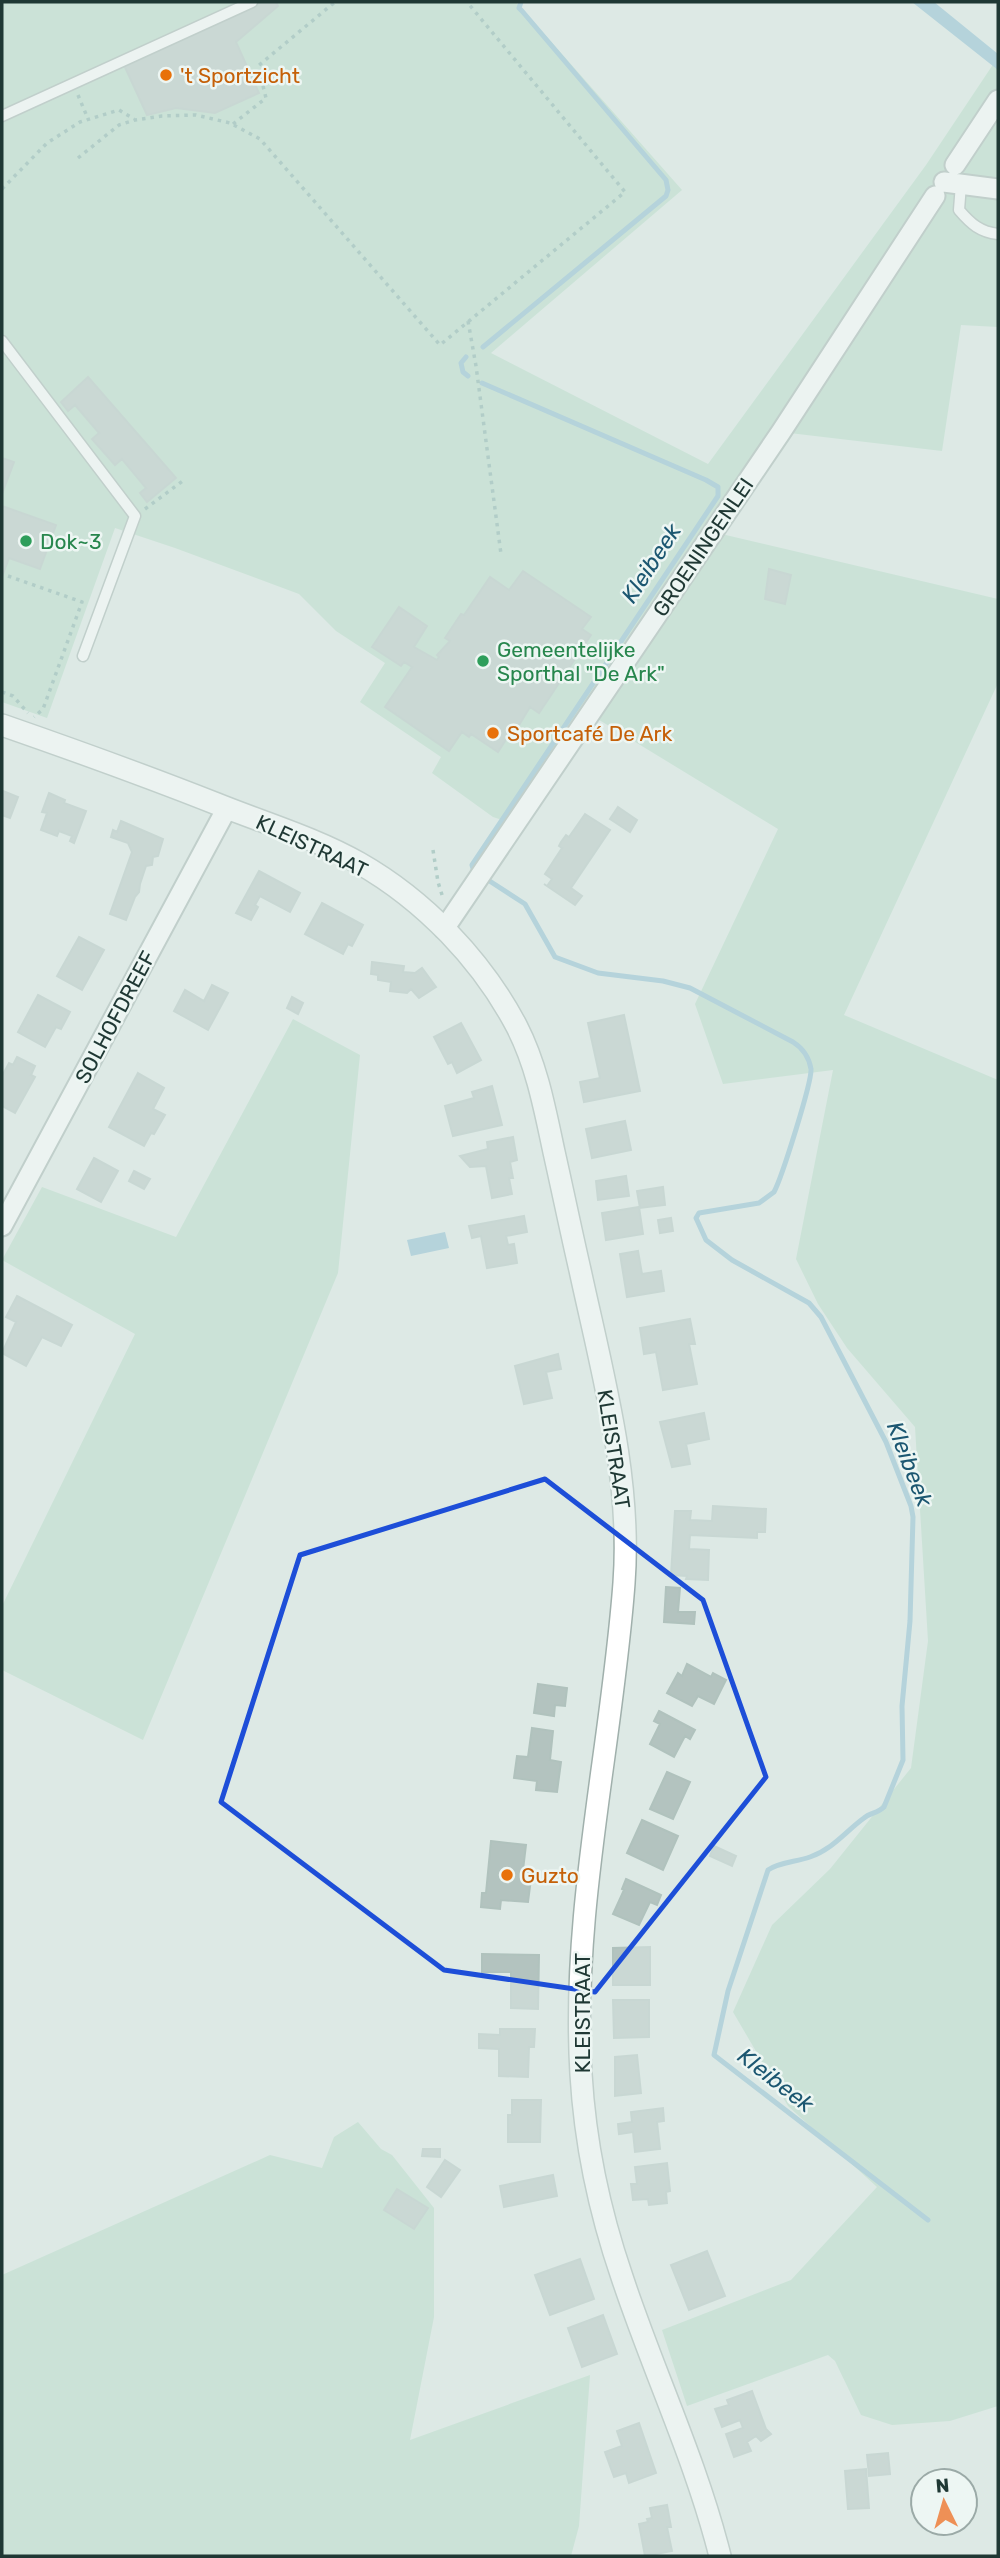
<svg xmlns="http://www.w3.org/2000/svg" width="1000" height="2558" font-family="Rubik,sans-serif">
<rect width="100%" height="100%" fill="#dde9e5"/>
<path fill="#b6dac5" d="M2 2H516L682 190 491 353 708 464 926 165 998 57V327L961 325 942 451 781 432 713 532 998 599V683L844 1015 998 1080V2406L950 2421 892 2425 861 2415 835 2361 828 2355 687 2406 662 2330 791 2280 877 2187 788 2106 733 2012 772 1925 830 1869 911 1768 928 1641 915 1427 847 1348 818 1304 796 1259 833 1070 723 1084 695 1004 778 829 591 715 515 824 493 817 432 773 441 757 360 702 385 663 336 631 299 594 175 548 115 528 47 718 2 702Z
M293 1019 360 1055 338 1273 143 1740 2 1670V1606L135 1334 2 1260 42 1187 176 1237Z
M358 2122 381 2149 392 2155 434 2208V2317L410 2440 590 2375 579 2526 571 2556H2V2275L270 2155 322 2168 334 2137Z"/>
<path fill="#85b8ce" d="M912 2H934L998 54V70Z
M445 1232 449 1248 411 1256 407 1240Z"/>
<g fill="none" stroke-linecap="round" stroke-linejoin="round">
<path stroke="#85b8ce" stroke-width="5" d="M483 347 666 196 668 190 666 180 522 11 519 8 521 2
M466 357 461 363 463 372 468 376
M474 872 472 865 718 496V487L706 480 482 383
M488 880 525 904 555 957 598 973 663 981 690 988 793 1042C804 1049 809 1057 811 1069 812 1082 782 1177 774 1192L759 1203 699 1213 696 1218 706 1240 732 1260 809 1303 821 1317 886 1442 911 1506 913 1517 910 1621 902 1706 903 1760 884 1807C878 1813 870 1813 864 1818 846 1831 833 1849 810 1857 796 1862 779 1862 768 1870L728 1991 714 2055 928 2220"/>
</g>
<path fill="#b3c3bf" stroke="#b0c2bd" stroke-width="2" d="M261 2H276L278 6 236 42 259 93 215 113 176 108 147 115 123 63Z
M88 377 176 478 147 502 140 493 146 488 122 459 115 465 92 439 99 433 75 405 68 411 61 402Z
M2 458 14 462 2 494Z
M2 506 56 525 40 569 9 558 2 577Z
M769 569 791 575 785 604 765 599Z
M523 571 591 617 582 629 591 635 539 713 530 707 510 740 507 738 498 752 471 734 469 737 462 732 449 751 385 707 412 667 404 662 401 666 372 647 399 607 427 626 414 647 437 660 439 657 437 655 450 641 445 638 461 614 464 615 490 577 509 590Z
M3 791 18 797 10 818 2 815Z
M49 793 65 800 64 803 86 811 74 843 70 841 72 836 59 831 57 836 41 830 47 813 42 812Z
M618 807 637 820 630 832 610 819Z
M585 814 610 830 571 888 582 896 575 905 544 884 547 886 552 879 545 874 562 848 559 846 561 842 566 835 569 837Z
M121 821 163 839 158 856 153 857 152 865 146 866 140 884 139 892 135 897 126 920 110 914 132 852 128 843 111 837 113 830 117 832Z
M259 871 300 893 290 912 260 896 255 905 258 907 251 920 236 913Z
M322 903 363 925 352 946 348 944 343 954 305 934Z
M79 937 104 950 82 990 57 976Z
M372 962 404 966 403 972 415 973 422 968 436 987 419 998 411 989 407 993 390 991 391 982 378 980V975L371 974Z
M212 985 228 993 208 1030 174 1011 185 990 204 1001Z
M38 995 70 1012 61 1029 56 1027 45 1047 18 1032Z
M292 997 303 1003 298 1014 287 1008Z
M624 1015 640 1091 584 1102 580 1082 600 1078 588 1023Z
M461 1023 481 1060 457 1073 452 1062 448 1064 434 1037Z
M17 1057 35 1066 31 1075 35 1077 15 1113 2 1106V1076L9 1063 13 1065Z
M138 1073 164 1088 153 1109 165 1115 154 1134 151 1133 144 1146 109 1127Z
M492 1086 502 1125 453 1136 445 1106 474 1098 472 1092Z
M625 1121 631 1150 592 1158 586 1129Z
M513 1137 517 1160 510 1162 513 1178H509L512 1194 492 1198 486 1166 470 1167 460 1156 488 1149 487 1142Z
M94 1158 118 1171 101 1202 77 1189Z
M134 1171 150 1179 144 1189 129 1181Z
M626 1176 629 1196 598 1200 596 1181Z
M663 1187 665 1205 640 1208 637 1191Z
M639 1207 643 1234 606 1240 602 1213Z
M524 1216 527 1232 506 1236 508 1245 514 1244 517 1263 487 1268 481 1236 472 1238 469 1226Z
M671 1218 673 1231 660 1233 658 1220Z
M638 1251 642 1274 661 1271 664 1291 627 1297 620 1254Z
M17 1296 72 1325 61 1346 42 1337 26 1366 2 1353 16 1322 6 1317Z
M690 1319 695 1344H689L697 1384 663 1390 656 1352 644 1354 640 1328Z
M558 1354 561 1369 546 1372 552 1398 524 1404 515 1366Z
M704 1413 709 1439 686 1444 690 1464 672 1467 660 1422Z
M713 1506 766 1509 765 1532H757V1538L690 1535 689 1549 709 1550 708 1580 686 1579 687 1576 671 1575 675 1511H691L690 1520 712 1521Z
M666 1587 680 1588 678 1612H695L694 1624 664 1622Z
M687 1664 711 1677 713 1673 726 1680 714 1704 698 1696 692 1706 667 1693 678 1673 682 1676Z
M538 1684 567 1688 565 1706 555 1705 554 1716 534 1713Z
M659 1711 695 1730 690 1739 685 1736 674 1757 650 1744 660 1724 654 1721Z
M532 1728 553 1731 550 1760 561 1762 557 1792 536 1790 537 1781 514 1778 517 1756 528 1757Z
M667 1772 690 1782 673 1819 650 1809Z
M642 1820 678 1836 663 1870 627 1853Z
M491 1841 526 1845 523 1870 532 1871 528 1902 501 1900 500 1909 481 1907 482 1893H486Z
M714 1846 736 1856 732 1866 710 1856Z
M626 1879 661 1895 657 1905 650 1902 639 1925 613 1914 624 1890 622 1889Z
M650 1947V1985H613V1948Z
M482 1954 539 1955 538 2009 511 2008V1972H482Z
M613 2000H649V2037L614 2038Z
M500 2029H535L534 2047H529L528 2077 499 2076V2049L479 2048V2034L500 2035Z
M637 2055 641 2093 615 2096V2057Z
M512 2100H541L540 2142H508V2115H512Z
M663 2108 664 2121 657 2122 660 2149 635 2152 633 2132 619 2134 618 2124 632 2122 631 2112Z
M423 2149H440V2157L422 2156Z
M445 2160 460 2170 441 2197 427 2187Z
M667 2163 670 2191 666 2192 667 2203 649 2205 648 2199 633 2200 631 2184H637L635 2167Z
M553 2175 557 2196 504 2207 500 2186Z
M397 2189 428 2208 414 2229 384 2210Z
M707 2251 725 2296 689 2310 671 2265Z
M580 2259 594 2299 550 2315 535 2275Z
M603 2315 617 2354 582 2367 568 2328Z
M752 2391 766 2429 771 2434 761 2441 756 2436 747 2442 751 2451 734 2457 726 2434 743 2428 740 2420 722 2427 715 2409 729 2405 727 2400Z
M639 2423 656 2473 629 2483 626 2473 614 2477 605 2452 622 2446 617 2431Z
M888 2453 890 2474 869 2476 867 2455Z
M866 2469 869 2508 848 2509 845 2471Z
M667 2505 671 2527H667L672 2551 645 2556 639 2524 648 2522 647 2519 652 2518 650 2508Z"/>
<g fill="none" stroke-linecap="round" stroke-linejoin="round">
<defs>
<path id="service" d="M2 116 252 2
M961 184 959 210C971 224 980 232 998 234
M2 341 135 516 83 656"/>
<path id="minor" d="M955 165 998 100
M944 182 998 189
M444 929 781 432 935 196
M2 1226 227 808"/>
<path id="tertiary" d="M2 725C74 750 146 776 217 804 264 823 315 838 359 863 424 900 482 960 517 1027 537 1066 545 1110 554 1152 563 1192 571 1231 580 1270 602 1372 632 1478 624 1583 612 1747 571 1909 581 2074 585 2142 600 2213 622 2277 653 2371 696 2460 720 2556"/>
</defs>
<use href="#service" stroke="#a0b0ac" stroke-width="13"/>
<use href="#minor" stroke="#a0b0ac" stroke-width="23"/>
<use href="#tertiary" stroke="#a0b0ac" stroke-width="24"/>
<path stroke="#7eaca4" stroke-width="3.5" stroke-dasharray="3.5 5" stroke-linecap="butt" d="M78 95 88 119
M233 124 266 98 258 66 335 2
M78 158 119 125 135 120 162 116 196 115 230 123 260 139 440 345 625 192 467 2
M2 189 47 143 80 122 119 110 134 119
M468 321 476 366 501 554
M145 509 184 480
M8 576 82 602 43 709 34 717
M2 692 13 696 28 713
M433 850 438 882 443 898"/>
<use href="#service" stroke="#fff" stroke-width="10"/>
<use href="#minor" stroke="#fff" stroke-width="19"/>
<use href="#tertiary" stroke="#fff" stroke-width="21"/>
</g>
<path d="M0 0H1000V2558H0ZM545 1479 703 1600 766 1777 595 1992 444 1970 221 1802 300 1555Z" fill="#dde9e5" fill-opacity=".55" fill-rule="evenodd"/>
<path fill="none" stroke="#1d4ed8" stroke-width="5" stroke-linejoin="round" d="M545 1479 703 1600 766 1777 595 1992 444 1970 221 1802 300 1555Z"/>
<g fill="#e8710a" stroke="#edf6f3" stroke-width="2.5">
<circle cx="166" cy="75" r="7"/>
<circle cx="493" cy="733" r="7"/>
<circle cx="507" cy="1875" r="7"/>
</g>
<g fill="#2e9e5b" stroke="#edf6f3" stroke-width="2.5">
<circle cx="26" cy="541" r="7"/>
<circle cx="483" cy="661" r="7"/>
</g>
<g text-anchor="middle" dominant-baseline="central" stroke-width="5" stroke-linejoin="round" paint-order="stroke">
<g font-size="21" fill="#c56008" stroke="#edf6f3" text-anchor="start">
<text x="180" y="75">'t Sportzicht</text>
<text x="507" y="733">Sportcafé De Ark</text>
<text x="521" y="1875">Guzto</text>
</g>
<g font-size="21" fill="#27864d" stroke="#edf6f3" text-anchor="start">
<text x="40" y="541">Dok~3</text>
<text x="497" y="649">Gemeentelijke<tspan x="497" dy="24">Sporthal "De Ark"</tspan></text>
</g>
<g font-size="21" fill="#1f3834" stroke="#edf6f3">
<text transform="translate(703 547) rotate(-56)">GROENINGENLEI</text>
<text transform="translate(312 846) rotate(25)">KLEISTRAAT</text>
<text transform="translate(115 1017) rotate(-62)">SOLHOFDREEF</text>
<text transform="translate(614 1449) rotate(81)">KLEISTRAAT</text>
<text transform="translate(582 2013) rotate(-90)">KLEISTRAAT</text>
</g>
<g font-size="23" font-style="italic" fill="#1c5771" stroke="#edf6f3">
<text transform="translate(651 563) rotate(-57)">Kleibeek</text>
<text transform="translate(910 1464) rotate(69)">Kleibeek</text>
<text transform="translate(776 2080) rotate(38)">Kleibeek</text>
</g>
</g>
<rect width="1000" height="2558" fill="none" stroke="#1f3834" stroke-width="7"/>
<g transform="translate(944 2502) rotate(355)"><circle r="33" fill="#edf6f3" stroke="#9baaa7" stroke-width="2"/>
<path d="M0-5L12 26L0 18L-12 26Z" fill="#ee9056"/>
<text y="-10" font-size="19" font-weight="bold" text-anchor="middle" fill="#1f3834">N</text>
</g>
</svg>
